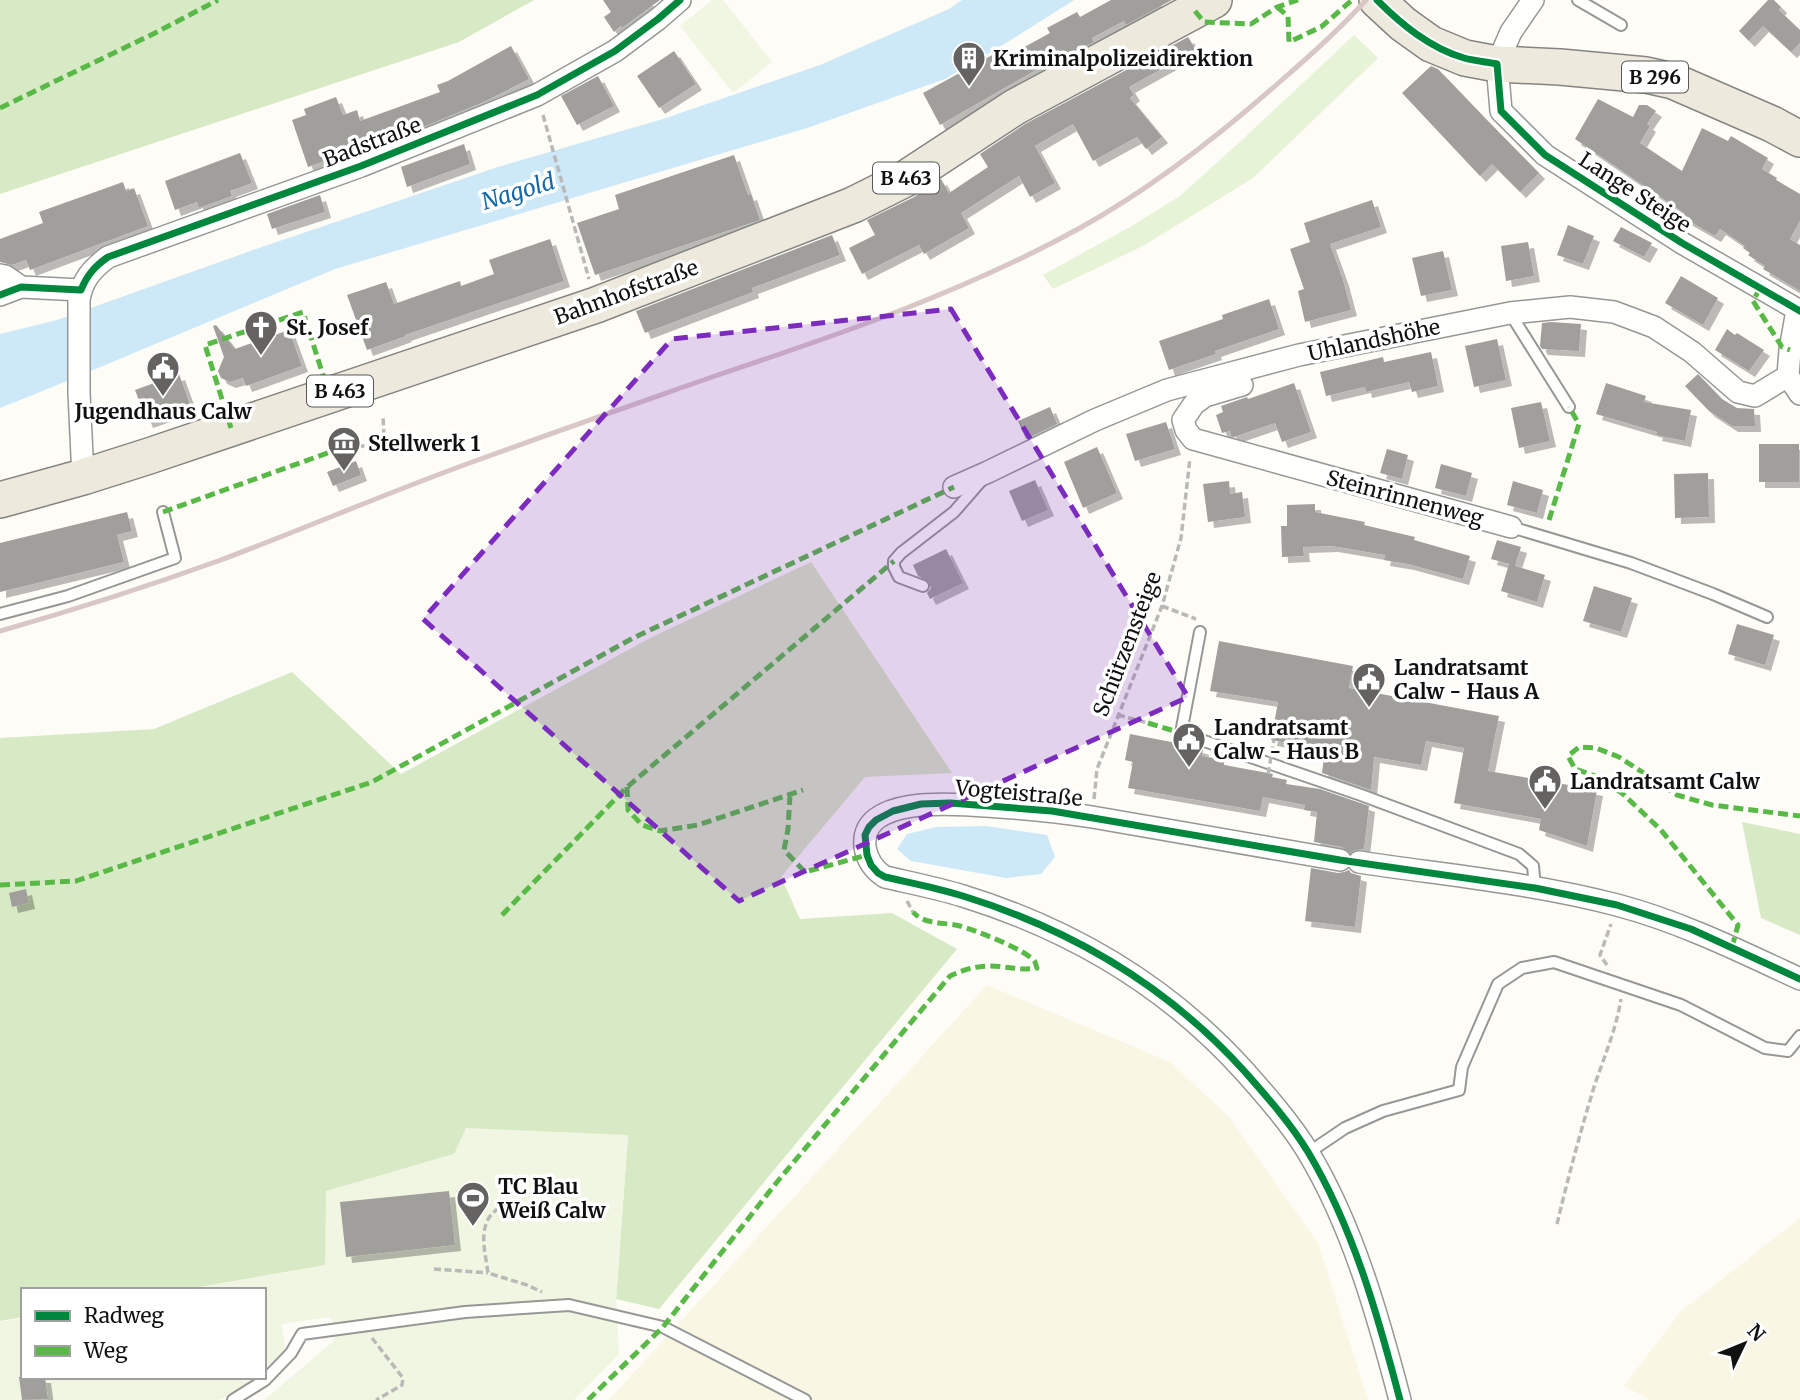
<svg xmlns="http://www.w3.org/2000/svg" width="1800" height="1400" font-family="Merriweather,serif">
<defs>
<filter id="shadow"><feDropShadow dx="6" dy="6" stdDeviation="0" flood-color="#0004"/></filter>
</defs>
<rect width="100%" height="100%" fill="#fdfcf7"/>
<path fill="#f9f7e4" d="M987 985 1170 1062 1229 1117 1318 1243 1368 1400H609Z
M1800 1218V1400H1651L1624 1386 1681 1311Z"/>
<path fill="#e7f3d7" d="M1354 35 1378 58 1253 178 1143 246 1053 289 1043 275 1130 227 1180 196 1243 139Z"/>
<path fill="#d8eac5" d="M0 0H534L459 42 0 194Z
M811 562 952 773 865 777 781 877 800 919 892 913 957 949 659 1309 616 1299 628 1135 454 1154 326 1192V1265L182 1290H23V1317L0 1321V738L154 729 292 672 401 774 652 637Z
M1742 822 1800 834V935L1761 918Z"/>
<path fill="#f0f6e1" d="M712 0H723L772 62 733 93 680 26Z
M466 1128 628 1135 616 1299 619 1354 574 1400H264L334 1341 331 1317 282 1324 285 1352 264 1369V1290H185L325 1265 326 1191 454 1154Z
M23 1318V1377H255L237 1392 219 1400H0V1322Z"/>
<path fill="#cde8f7" d="M962 0H1074L1006 43 945 79 807 128 335 269 50 388 0 408V334L57 320 256 249 498 167 663 119 820 65 949 9Z
M986 826 1047 835 1055 857 1041 874 1006 878 911 861 897 849 907 834 936 827Z"/>
<path fill="#a19f9c" filter="url(#shadow)" d="M603 0H660L622 28 621 26 614 32 604 17 611 12Z
M1111 0H1172L1126 25 1124 21 1092 38 1094 42 1064 58 1062 55 940 125 923 93 996 53 1001 60 1050 33 1047 28 1077 12 1080 17Z
M1768 0H1774L1781 7 1779 10 1800 30V43L1791 52 1763 26 1749 41 1739 31Z
M1188 37 1196 50 1129 87 1134 95 1130 98 1162 137 1146 149 1137 137 1093 161 1073 124 1035 146 1055 183 1030 197 1019 176 961 213 969 228 924 254 919 245 862 274 849 248 875 235 867 220 914 197 941 179 949 193 988 167 980 154 1025 124Z
M511 46 529 79 486 101 428 125 308 167 292 120 306 115 304 109 336 97 343 115 357 110 360 121 440 92 437 85 448 81Z
M674 51 696 84 659 108 637 76Z
M1431 66 1438 69 1484 117 1539 173 1520 192 1492 164 1480 176 1402 93Z
M598 76 614 106 577 125 561 96Z
M1598 99 1633 117 1639 105H1647L1656 111 1647 124 1650 126 1640 143 1682 171 1702 128 1728 141 1731 136 1768 158 1762 169 1777 178 1776 180 1800 194V221L1790 239 1800 245V291L1763 269 1765 266 1748 255 1750 253 1743 248 1745 246 1720 229 1715 236 1682 217 1684 213 1575 139Z
M464 144 470 164 407 187 401 167Z
M240 153 252 183 230 191 232 196 199 208 197 202 175 210 165 181Z
M734 155 748 195 751 194 760 220 595 275 577 223 619 209 615 195Z
M123 182 126 191 134 188 148 226 30 270 26 260 12 265 0 262V239L43 223 39 212Z
M320 195 325 212 272 229 267 214Z
M1372 200 1381 227 1330 244 1343 280 1351 310 1305 322 1298 291 1304 289 1290 249 1310 242 1304 223Z
M1568 225 1594 236 1583 264 1557 255Z
M1621 227 1652 243 1644 257 1613 241Z
M832 235 840 255 752 288 753 292 645 333 636 311Z
M550 239 564 281 405 335 406 336 367 350 347 295 386 282 394 304 460 281 461 286 494 274 489 260Z
M1528 242 1534 276 1506 281 1501 246Z
M1443 251 1452 290 1421 296 1412 258Z
M1681 276 1718 298 1703 325 1665 303Z
M1269 299 1279 329 1215 351 1216 354 1169 370 1159 341 1223 319 1222 315Z
M1551 322 1581 324 1579 351 1542 349 1540 346 1542 323Z
M216 325 235 349 289 330 302 366 246 386 243 378 230 382 221 378 218 371 224 357 213 326Z
M1727 329 1735 335 1737 333 1764 350 1749 371 1715 350Z
M1497 339 1506 380 1474 387 1465 346Z
M1431 352 1438 386 1412 392 1409 382 1366 392 1365 387 1326 396 1320 372 1383 357 1384 362Z
M179 374 191 407 147 422 135 390Z
M1698 374 1722 399 1737 408 1754 409 1755 426H1732L1709 411 1685 386Z
M1294 383 1311 432 1282 442 1275 423 1234 437 1231 436 1230 431 1222 433 1216 415 1223 412 1221 406 1247 397 1248 399Z
M1606 383 1646 396 1644 402 1691 410 1685 441 1656 435 1657 432 1596 414Z
M1541 402 1550 441 1519 448 1511 408Z
M1050 407 1057 424 1026 439 1018 421Z
M1166 422 1175 449 1135 461 1126 434Z
M1759 444H1799V482H1759Z
M1097 447 1117 493 1083 508 1064 462Z
M1387 449 1408 455 1402 479 1380 473Z
M356 461 361 475 333 486 327 472Z
M1441 464 1472 473 1466 496 1435 488Z
M1708 473 1709 517 1675 518 1674 474Z
M1035 480 1048 510 1022 521 1009 491Z
M1229 481 1230 494 1242 492 1245 517 1208 522 1203 484Z
M1513 481 1543 490 1537 513 1507 505Z
M1315 504V512L1365 522 1364 525 1415 537 1414 540 1470 556 1463 579 1408 564 1384 560 1385 555 1332 546 1303 547 1304 556 1282 557 1281 526H1287V505Z
M127 512 132 531 117 535 124 562 0 592V543Z
M1497 540 1521 547 1515 566 1545 575 1537 602 1501 591 1509 564 1513 565 1491 559Z
M946 549 963 583 930 599 927 593 931 588 929 582 918 576 913 565Z
M1594 586 1632 598 1621 632 1583 621Z
M1737 624 1774 635 1765 665 1728 654Z
M1219 641 1353 666 1349 688 1499 716 1488 771 1597 790 1587 846 1539 830 1541 819 1454 803 1464 748 1426 741 1421 765 1374 757 1371 790 1322 773 1325 749 1271 740 1278 702 1210 691Z
M1130 734 1197 747 1203 749 1202 756 1224 760V765L1273 774 1272 777 1287 780 1286 784 1320 789 1369 806 1364 849 1355 850 1350 853 1342 847 1314 842 1317 812 1304 810 1305 805 1263 797 1260 811 1128 788 1133 762 1125 760Z
M1311 868 1338 873 1344 872 1349 870 1351 873 1361 876 1355 927 1305 921Z
M26 889 29 903 12 907 9 893Z
M449 1191 455 1245 346 1257 340 1202Z
M19 1377H45L48 1399 22 1400Z"/>
<g fill="none" stroke-linecap="round" stroke-linejoin="round">
<defs>
<path id="service" d="M1578 0 1621 25
M1510 313 1569 407
M1511 527 1631 563 1713 594 1767 617
M923 586 899 577 894 567V561L901 553 954 512 981 481
M0 614 68 596 175 558 163 512
M1200 632 1181 733 1361 795 1519 854 1533 866 1535 888
M1308 1153 1345 1128 1383 1111 1459 1090 1462 1067 1498 984 1522 968 1554 962 1681 1005 1765 1048 1788 1051 1800 1036
M233 1400 265 1380 291 1353 302 1334 465 1312 569 1305 663 1327 805 1400"/>
<path id="minor" d="M1533 0 1511 32 1497 64 1501 111 1545 155 1682 243 1800 311
M0 275 5 276 21 287
M0 295 21 287 81 290
M1797 310 1790 350 1788 376 1800 394
M1242 385 1205 396 1194 404 1183 420 1186 430 1193 439 1511 527
M83 477 79 393V300C82 280 92 269 108 257L361 166 537 95 615 51 658 19 680 0
M954 487 988 472 1095 420 1167 390 1299 355 1510 313 1570 307 1614 312 1654 327 1692 352 1738 392 1755 396 1788 376
M1340 860 1092 817C1061 812 1031 809 1000 807 968 805 859 791 865 847 867 860 874 870 885 877 911 883 937 888 963 896 1073 930 1169 987 1246 1073 1268 1098 1291 1124 1308 1152 1353 1227 1378 1316 1400 1400
M1359 862C1445 875 1533 883 1617 905 1681 922 1740 951 1800 979"/>
<path id="primary" d="M1377 0 1403 24 1431 44 1465 58 1497 64 1560 67 1646 75 1673 81 1772 124 1800 139
M0 500 83 477 149 456 596 305 853 205 905 179 1015 107 1214 0"/>
</defs>
<use href="#service" stroke="#979795" stroke-width="14"/>
<use href="#minor" stroke="#979795" stroke-width="24"/>
<use href="#primary" stroke="#858482" stroke-width="38"/>
<path stroke="#b9b9b8" stroke-width="3.5" stroke-dasharray="7 3.5" stroke-linecap="butt" d="M543 115 589 279
M347 446H374L384 438 383 416
M1162 606 1196 619
M1118 715 1148 723
M1094 799 1097 769 1162 606 1181 538 1190 458
M907 901 913 912
M1607 965 1600 955 1611 924
M499 1208C476 1223 485 1250 488 1273L527 1285 542 1292
M1557 1224C1568 1178 1580 1133 1594 1087 1604 1057 1616 1030 1621 999
M434 1269 488 1273
M372 1338 403 1378 402 1385 376 1400"/>
<use href="#service" stroke="#fffffe" stroke-width="10"/>
<use href="#minor" stroke="#fffffe" stroke-width="21"/>
<use href="#primary" stroke="#ede9dc" stroke-width="35"/>
<path stroke="#d9c6c7" stroke-width="5" d="M0 631C74 610 146 587 218 561 309 527 398 488 489 456 563 429 638 403 712 377 838 335 964 292 1080 228 1154 187 1220 135 1283 79 1312 54 1340 29 1366 0"/>
<path stroke="#b9b9b8" stroke-width="3.5" stroke-dasharray="7 3.5" stroke-linecap="butt" d="M1268 774 1274 740"/>
<path stroke="#58b947" stroke-width="5" stroke-dasharray="10 5" stroke-linecap="butt" d="M1277 7 1288 16 1289 42 1321 27 1351 1
M1195 11 1204 22 1251 24 1277 7 1298 0
M0 108 155 33 218 0
M1760 288 1753 301 1782 347 1790 350
M231 428 205 345 303 312 329 394
M163 512 347 446
M1549 520 1579 424 1569 407
M1148 723 1181 733
M627 787 628 810 642 825 660 831 698 825 803 790
M790 795 788 829 784 850 805 872 867 855
M0 885 76 881 372 782 633 638 954 487
M502 915 627 787 894 561
M1732 947 1738 925 1661 830 1623 794 1598 777 1575 769 1568 756 1579 747 1596 748 1619 757 1677 795 1712 805 1800 816
M588 1400 663 1327 777 1182 950 976C963 970 975 966 990 966 1006 966 1021 971 1037 968 1036 966 1036 964 1035 962 1029 951 975 930 960 926 945 922 924 925 913 912"/>
<defs>
<path id="cycleway" d="M1377 0C1402 25 1430 48 1464 58 1475 61 1487 62 1497 64L1501 111 1545 155 1682 243 1800 311
M0 295 21 287 81 290C87 275 95 266 108 257L361 166 537 95 615 51 658 19 680 0
M1400 1400C1378 1316 1353 1227 1308 1152 1291 1124 1268 1098 1246 1073 1169 987 1073 930 963 896 937 888 911 883 885 877L878 873 871 865 867 855 865 835 869 827 876 820 893 811 921 804 950 803 1052 811 1340 860 1535 888 1617 905 1691 929 1800 979"/>
</defs>
<use href="#cycleway" stroke="#fff" stroke-width="11"/>
<use href="#cycleway" stroke="#00873e" stroke-width="7"/>
</g>
<path fill="#7b2cbf" fill-opacity="0.2" stroke="#7b2cbf" stroke-width="5" stroke-dasharray="14 9" stroke-linejoin="round" d="M951 309 1188 697 739 901 423 619 672 339Z"/>
<defs>
<symbol id="building-pin" viewBox="-11 -11 22 30"><path d="M0 17L-7.5 6A9.5 9.5 0 1 1 7.5 6Z" fill="#646362" stroke="#fff"/><path d="M-4-6H4V6H1V3H-1V6H-4ZM-2.5-4.3h1.7v1.8h-1.7ZM.8-4.3h1.7v1.8H.8ZM-2.5-1h1.7V.8h-1.7ZM.8-1h1.7V.8H.8Z" fill="#fff"/></symbol>
<symbol id="church-pin" viewBox="-11 -11 22 30"><path d="M0 17L-7.5 6A9.5 9.5 0 1 1 7.5 6Z" fill="#646362" stroke="#fff"/><path d="M-1.2-6h2.4v3.5h3.3v2.4h-3.3V6h-2.4V-.1h-3.3v-2.4h3.3Z" fill="#fff"/></symbol>
<symbol id="civic-pin" viewBox="-11 -11 22 30"><path d="M0 17L-7.5 6A9.5 9.5 0 1 1 7.5 6Z" fill="#646362" stroke="#fff"/><path d="M-.6-6.5H3V-4.5H.6V-3L4-1V1h2V6H-6V1h2V-1L-.6-3ZM-1.2 2.5V6h2.4V2.5Z" fill="#fff"/></symbol>
<symbol id="museum-pin" viewBox="-11 -11 22 30"><path d="M0 17L-7.5 6A9.5 9.5 0 1 1 7.5 6Z" fill="#646362" stroke="#fff"/><path d="M0-6L6-3V-2H-6V-3ZM-5-1h2V3h-2ZM-1-1h2V3h-2ZM3-1h2V3H3ZM-6 4H6V6H-6Z" fill="#fff"/></symbol>
<symbol id="stadium-pin" viewBox="-11 -11 22 30"><path d="M0 17L-7.5 6A9.5 9.5 0 1 1 7.5 6Z" fill="#646362" stroke="#fff"/><path d="M0-5a6.5 5 0 1 0 0 10a6.5 5 0 1 0 0-10ZM-3.5-1.8h7v3.6h-7Z" fill="#fff"/></symbol>
</defs>
<g fill-rule="evenodd">
<use href="#building-pin" x="950" y="39" width="38" height="52"/>
<use href="#church-pin" x="242" y="308" width="38" height="52"/>
<use href="#civic-pin" x="144" y="349" width="38" height="52"/>
<use href="#museum-pin" x="325" y="424" width="38" height="52"/>
<use href="#civic-pin" x="1350" y="660" width="38" height="52"/>
<use href="#civic-pin" x="1170" y="720" width="38" height="52"/>
<use href="#civic-pin" x="1526" y="762" width="38" height="52"/>
<use href="#stadium-pin" x="454" y="1179" width="38" height="52"/>
</g>
<g text-anchor="middle" dominant-baseline="central" stroke-width="7" stroke-linejoin="round" paint-order="stroke">
<g fill="#fff" stroke="#585858" stroke-width="2">
<rect x="1622" y="61.5" width="66" height="31" rx="5"/>
<rect x="873" y="162.5" width="66" height="31" rx="5"/>
<rect x="307" y="375.5" width="66" height="31" rx="5"/>
</g>
<g font-size="19" font-weight="bold" fill="#111">
<text x="1655" y="77">B 296</text>
<text x="906" y="178">B 463</text>
<text x="340" y="391">B 463</text>
</g>
<g font-size="21" font-weight="bold" fill="#111" stroke="#fff" text-anchor="start">
<text x="993" y="58">Kriminalpolizeidirektion</text>
<text x="286" y="327">St. Josef</text>
<text x="163" y="411" text-anchor="middle">Jugendhaus Calw</text>
<text x="368" y="443">Stellwerk 1</text>
<text x="1394" y="667">Landratsamt<tspan x="1394" dy="24">Calw - Haus A</tspan></text>
<text x="1214" y="727">Landratsamt<tspan x="1214" dy="24">Calw - Haus B</tspan></text>
<text x="1570" y="781">Landratsamt Calw</text>
<text x="498" y="1186">TC Blau<tspan x="498" dy="24">Weiß Calw</tspan></text>
</g>
<g font-size="21" fill="#111" stroke="#fff">
<text transform="translate(372 142) rotate(-21)">Badstraße</text>
<text transform="translate(1635 192) rotate(33)">Lange Steige</text>
<text transform="translate(626 292) rotate(-20)">Bahnhofstraße</text>
<text transform="translate(1374 340) rotate(-12)">Uhlandshöhe</text>
<text transform="translate(1405 498) rotate(15)">Steinrinnenweg</text>
<text transform="translate(1127 644) rotate(-69)">Schützensteige</text>
<text transform="translate(1019 793) rotate(5)">Vogteistraße</text>
</g>
<g font-size="23" font-style="italic" fill="#1768a6" stroke="#fff">
<text transform="translate(518 191) rotate(-17)">Nagold</text>
</g>
</g>
<rect x="21" y="1288" width="245" height="91" fill="#ffffff" stroke="#a0a0a0" stroke-width="2"/>
<rect x="35" y="1311" width="35" height="10" fill="#00873e" stroke="#a0a0a0" stroke-width="2"/>
<text x="84" y="1323" font-size="21" fill="#111111">Radweg</text>
<rect x="35" y="1346" width="35" height="10" fill="#58b947" stroke="#a0a0a0" stroke-width="2"/>
<text x="84" y="1358" font-size="21" fill="#111111">Weg</text>
<g transform="translate(1744 1344) rotate(47)" stroke="#ffffff" stroke-width="5" paint-order="stroke">
<path d="M0-5L12 26L0 18L-12 26Z" fill="#111111"/>
<text y="-10" font-size="19" font-weight="bold" text-anchor="middle" fill="#111111">N</text>
</g>
</svg>
